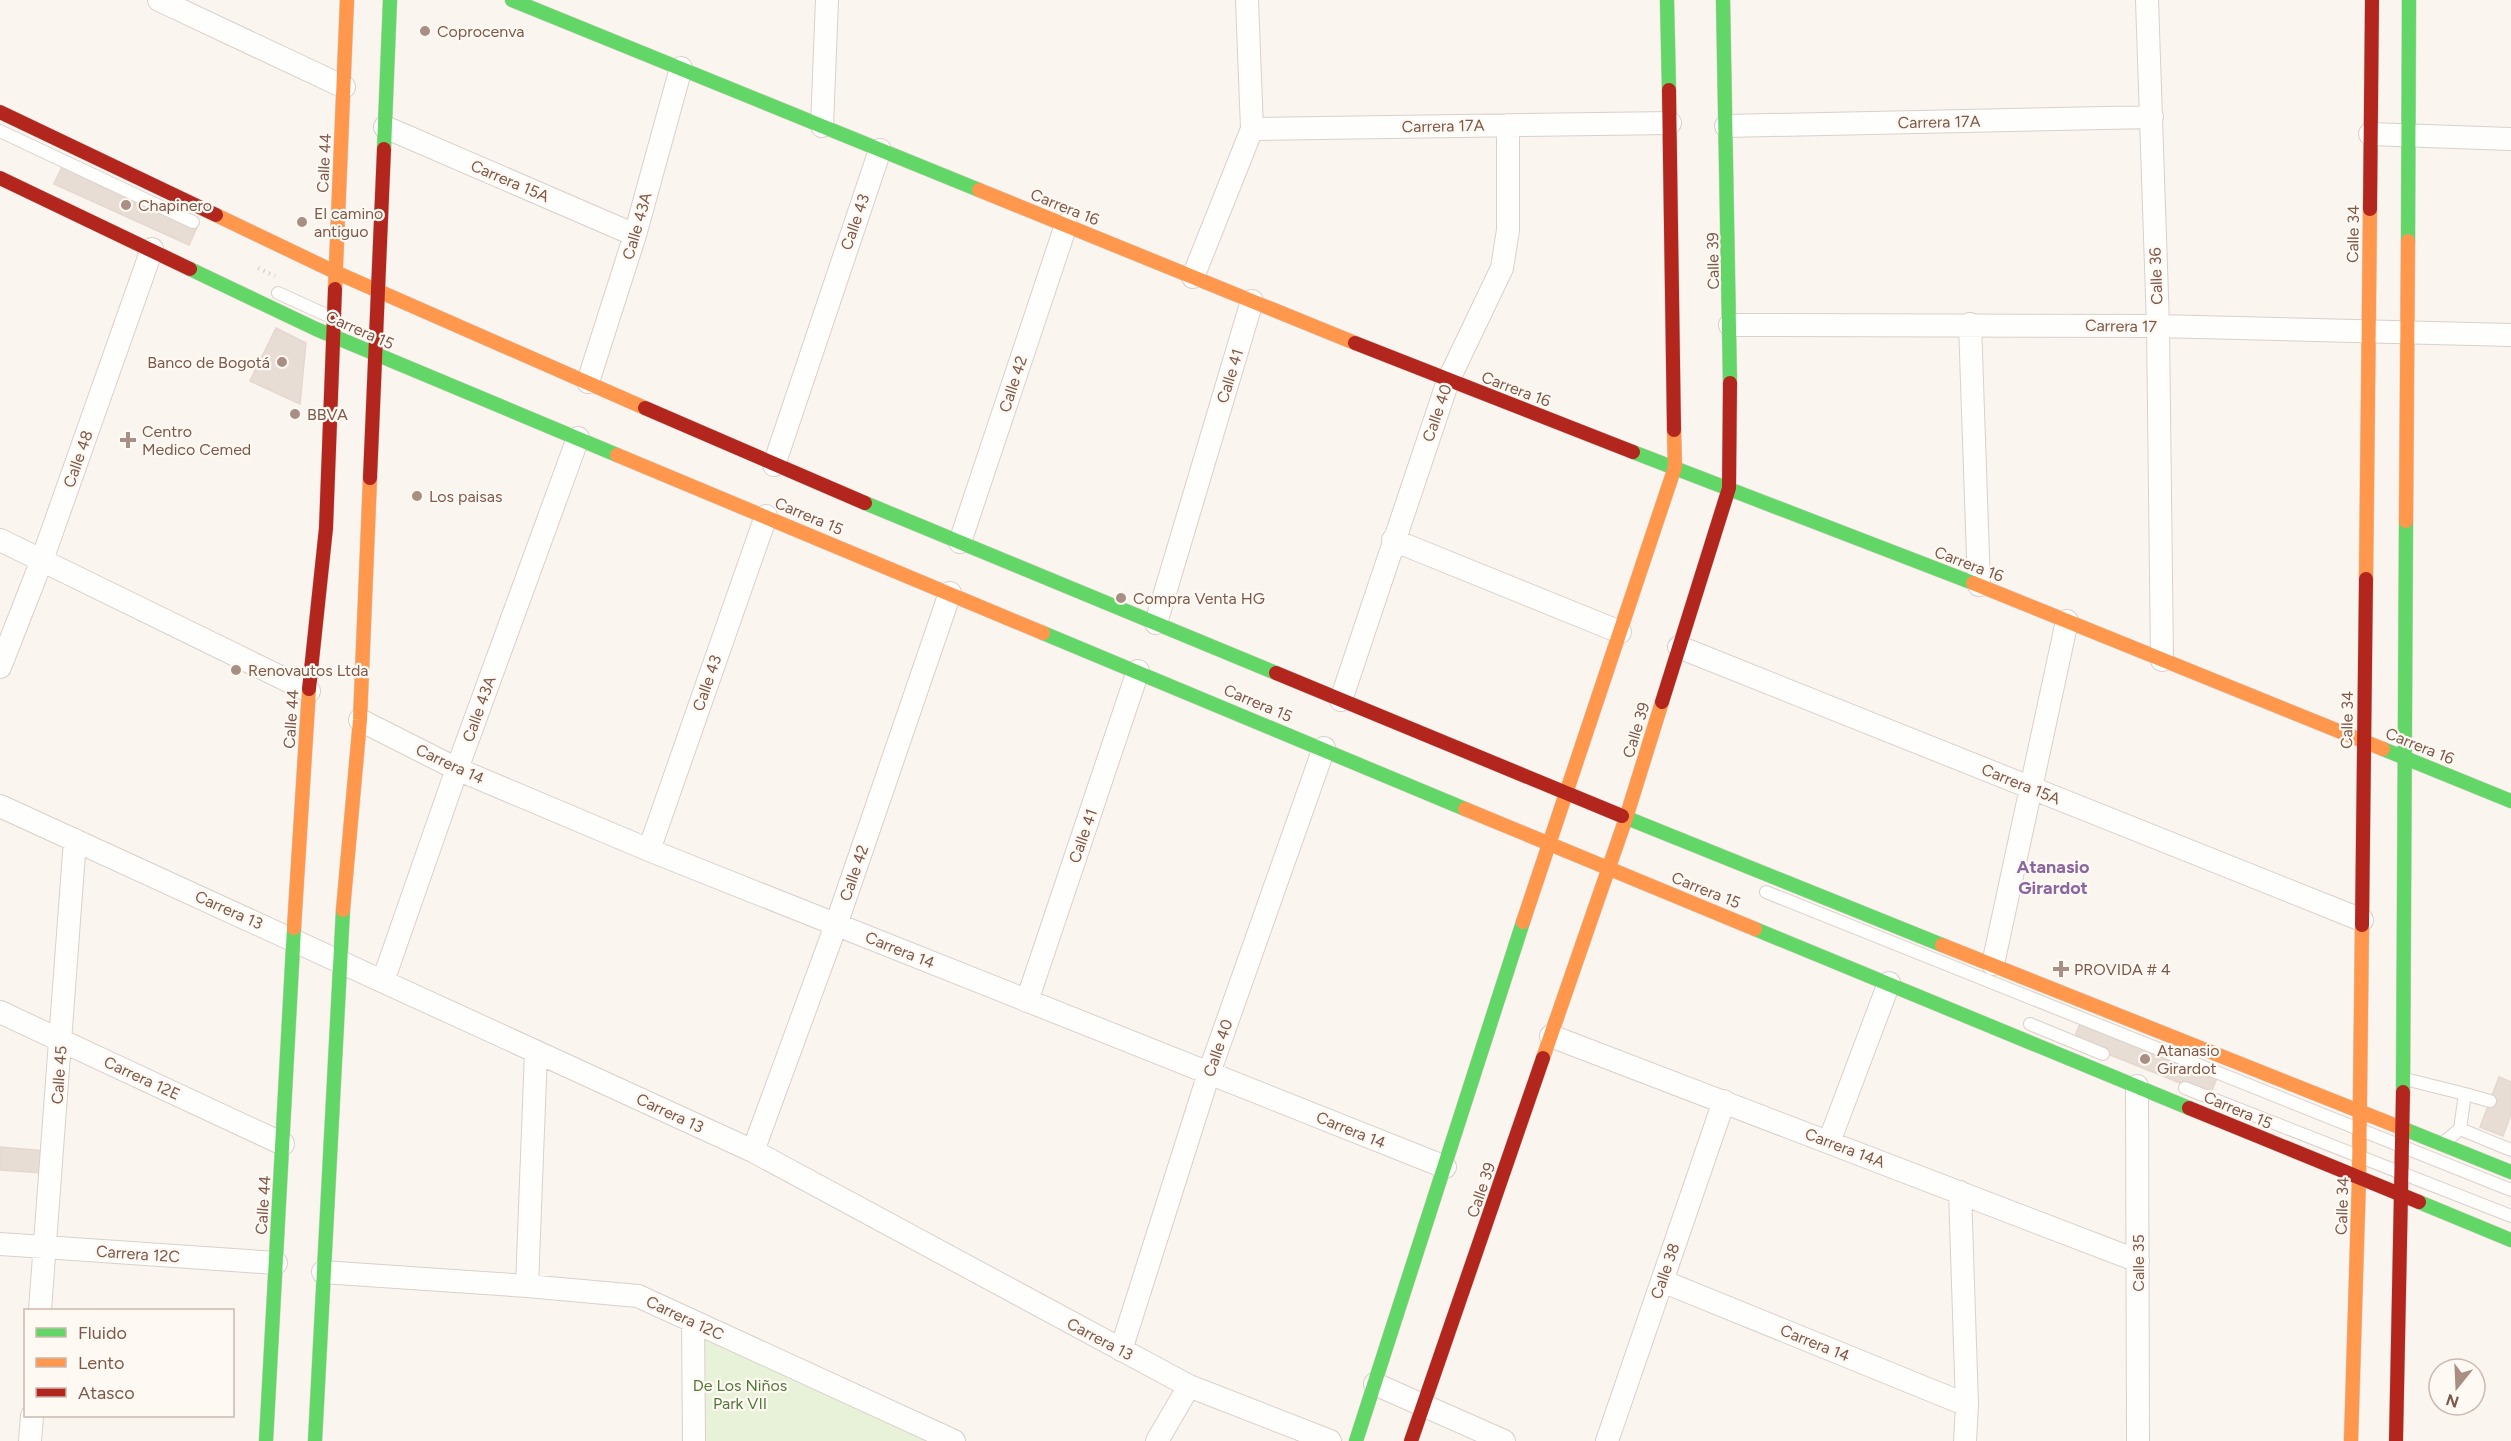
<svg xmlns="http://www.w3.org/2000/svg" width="2511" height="1441" font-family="Figtree,sans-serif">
<rect width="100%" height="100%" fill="#faf5ef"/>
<path fill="#e8f2d8" d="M693 1322 949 1441H693Z"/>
<path fill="#e7ddd5" stroke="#e5d7d0" stroke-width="1.5" d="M63 165 197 227 189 245 54 184Z
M276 328 306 343 300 404 250 381Z
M2080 1024 2217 1078 2210 1095 2073 1040Z
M2499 1077 2511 1082V1114L2503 1136 2480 1127Z
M0 1147 45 1151 43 1173 0 1170Z"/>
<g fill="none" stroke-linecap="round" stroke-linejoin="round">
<defs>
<path id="lane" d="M0 131 193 222
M278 293 333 318
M1766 892 2511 1190
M2030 1024 2103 1054
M2405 1079 2465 1094
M2185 1088 2511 1216
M2460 1129 2511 1150
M2443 1143 2460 1129 2465 1094 2490 1101"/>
<path id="street" d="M159 0 344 87
M2147 0 2158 326 2162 660
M822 126 827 0
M1726 126 2152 117
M385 127 635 235
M1252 129 1670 123
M2370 134 2511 139
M1193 277 1252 129 1247 0
M1970 324 1979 585
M1730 325 2158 326 2511 335
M588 382 635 235 681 68
M774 465 880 150
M0 540 309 691
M1393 540 1620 632
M960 542 1066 225
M1156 623 1252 301
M1679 647 2362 920
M0 667 42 560 152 249
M1341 700 1448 381 1502 268 1508 230V125
M360 720 457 769 649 850 1445 1167
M0 806 753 1151 1189 1386 1330 1441
M649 850 766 516
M1993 964 2067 621
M383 981 457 769 578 438
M1027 1001 1138 671
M0 1012 283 1144
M1551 1036 2138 1261
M2137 1086 2138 1441
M1829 1142 1889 983
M753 1151 836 925 950 593
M1960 1192 1967 1405 1965 1441
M0 1244 276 1263
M323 1272 527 1286 638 1296 954 1441
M1662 1281 1967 1405
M527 1286 536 1052
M40 1310 75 840
M693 1322 694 1441
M1121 1350 1209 1073 1324 748
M1375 1384 1504 1441
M30 1441 32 1416
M1157 1441 1189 1386
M1607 1441 1724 1101"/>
<path id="fast" d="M512 0 979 190
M1667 0 1669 90
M1723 0 1730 383
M384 149 390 0
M2408 241 2409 0
M190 269 316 329 617 455
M1633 452 1973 583
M865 503 1276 673
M1043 633 1465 809
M2383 749 2511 801
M1622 816 1942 945
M1755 929 2189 1108
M2403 1092 2406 521
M2404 1129 2511 1172
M2419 1202 2511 1240
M266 1441 294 928
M315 1441 343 910
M1356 1441 1523 922"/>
<path id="slow" d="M979 190 1355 343
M216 215 335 272 645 408
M335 289 347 0
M617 455 1043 633
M2406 521 2408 241
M2366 579 2370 209
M1973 583 2383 749
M1465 809 1755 929
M343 910 360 720 370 478
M1523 922 1675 467 1674 430
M294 928 309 689
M1942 945 2404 1129
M1543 1058 1626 818 1662 702
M2351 1441 2359 1178 2362 925"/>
<path id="jam" d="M1669 90 1674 430
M0 112 216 215
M0 178 190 269
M2370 209 2372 0
M1355 343 1633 452
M645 408 865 503
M370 478 384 149
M1276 673 1622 816
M309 689 326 528 335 289
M1662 702 1729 488 1730 383
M2362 925 2366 579
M2189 1108 2419 1202
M1411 1441 1543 1058
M2396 1441 2403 1092"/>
</defs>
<use href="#lane" stroke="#dad0cb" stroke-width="14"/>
<use href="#street" stroke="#dad0cb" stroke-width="24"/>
<use href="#fast" stroke="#dad0ca" stroke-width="15"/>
<use href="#slow" stroke="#dad0ca" stroke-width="15"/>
<use href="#jam" stroke="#dad0ca" stroke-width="15"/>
<path stroke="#ddd3ce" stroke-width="4" stroke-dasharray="1.5 4.5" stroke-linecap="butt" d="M258 268 275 276"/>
<use href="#lane" stroke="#fefefd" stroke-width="12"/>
<use href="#street" stroke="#fefefd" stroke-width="22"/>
<use href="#fast" stroke="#63d668" stroke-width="14"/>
<use href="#slow" stroke="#ff974d" stroke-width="14"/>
<use href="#jam" stroke="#b3261e" stroke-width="14"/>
</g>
<g fill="#a98f83" stroke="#fff9f3" stroke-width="2">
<circle cx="425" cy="31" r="6"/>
<circle cx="126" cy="205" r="6"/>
<circle cx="302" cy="222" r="6"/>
<circle cx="282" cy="362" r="6"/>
<circle cx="295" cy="414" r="6"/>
<path d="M125 431h6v6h6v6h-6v6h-6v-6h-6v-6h6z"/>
<circle cx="417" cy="496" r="6"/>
<circle cx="1121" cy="598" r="6"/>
<circle cx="236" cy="670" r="6"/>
<path d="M2058 960h6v6h6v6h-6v6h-6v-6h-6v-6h6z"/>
<circle cx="2145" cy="1059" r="6"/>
</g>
<g text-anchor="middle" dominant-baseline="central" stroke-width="4.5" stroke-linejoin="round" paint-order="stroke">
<g font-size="16" fill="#7e5849" stroke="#fff9f3" text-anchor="start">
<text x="437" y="31">Coprocenva</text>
<text x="138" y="205">Chapinero</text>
<text x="314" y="213">El camino<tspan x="314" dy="18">antiguo</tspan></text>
<text x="270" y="362" text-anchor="end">Banco de Bogotá</text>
<text x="307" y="414">BBVA</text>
<text x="142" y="431">Centro<tspan x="142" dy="18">Medico Cemed</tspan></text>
<text x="429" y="496">Los paisas</text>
<text x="1133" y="598">Compra Venta HG</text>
<text x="248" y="670">Renovautos Ltda</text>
<text x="2074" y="969">PROVIDA # 4</text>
<text x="2157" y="1050">Atanasio<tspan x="2157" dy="18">Girardot</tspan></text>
</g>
<g font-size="16" fill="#7e5849" stroke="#fff9f3">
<text transform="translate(1939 122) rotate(-1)">Carrera 17A</text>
<text transform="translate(1443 126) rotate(-1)">Carrera 17A</text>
<text transform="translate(324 163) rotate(-87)">Calle 44</text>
<text transform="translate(510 181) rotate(23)">Carrera 15A</text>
<text transform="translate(1065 207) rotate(22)">Carrera 16</text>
<text transform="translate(855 222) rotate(-71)">Calle 43</text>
<text transform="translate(637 226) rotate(-74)">Calle 43A</text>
<text transform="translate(2353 234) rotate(-89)">Calle 34</text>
<text transform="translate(1713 261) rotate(-91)">Calle 39</text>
<text transform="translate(2156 276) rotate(-92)">Calle 36</text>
<text transform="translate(2121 326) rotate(1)">Carrera 17</text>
<text transform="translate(360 330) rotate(24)">Carrera 15</text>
<text transform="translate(1230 376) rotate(-73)">Calle 41</text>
<text transform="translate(1013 384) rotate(-72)">Calle 42</text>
<text transform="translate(1516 389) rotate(21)">Carrera 16</text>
<text transform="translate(1437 413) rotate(-71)">Calle 40</text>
<text transform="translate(78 459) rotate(-71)">Calle 48</text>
<text transform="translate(809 516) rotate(23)">Carrera 15</text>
<text transform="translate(1969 564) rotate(21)">Carrera 16</text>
<text transform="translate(707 683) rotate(-71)">Calle 43</text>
<text transform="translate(1258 703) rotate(23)">Carrera 15</text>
<text transform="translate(479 709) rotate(-70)">Calle 43A</text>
<text transform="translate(291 719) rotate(-86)">Calle 44</text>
<text transform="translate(2347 720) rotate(-89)">Calle 34</text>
<text transform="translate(1636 730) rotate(-73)">Calle 39</text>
<text transform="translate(2420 746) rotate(22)">Carrera 16</text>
<text transform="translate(450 764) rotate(25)">Carrera 14</text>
<text transform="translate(2021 784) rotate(22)">Carrera 15A</text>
<text transform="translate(1083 836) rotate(-71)">Calle 41</text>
<text transform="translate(854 873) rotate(-71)">Calle 42</text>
<text transform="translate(1706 890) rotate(22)">Carrera 15</text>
<text transform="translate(229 910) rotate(24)">Carrera 13</text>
<text transform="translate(900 950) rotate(22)">Carrera 14</text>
<text transform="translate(1218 1048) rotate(-71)">Calle 40</text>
<text transform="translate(59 1075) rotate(-86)">Calle 45</text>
<text transform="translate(142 1078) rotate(25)">Carrera 12E</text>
<text transform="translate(2238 1110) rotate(23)">Carrera 15</text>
<text transform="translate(670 1113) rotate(25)">Carrera 13</text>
<text transform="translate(1351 1130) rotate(22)">Carrera 14</text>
<text transform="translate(1845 1148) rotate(21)">Carrera 14A</text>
<text transform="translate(1481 1190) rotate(-71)">Calle 39</text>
<text transform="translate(263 1205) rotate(-86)">Calle 44</text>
<text transform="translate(2342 1206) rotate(-88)">Calle 34</text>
<text transform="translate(138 1254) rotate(4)">Carrera 12C</text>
<text transform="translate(2138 1263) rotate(-90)">Calle 35</text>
<text transform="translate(1665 1271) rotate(-71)">Calle 38</text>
<text transform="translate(685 1318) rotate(25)">Carrera 12C</text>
<text transform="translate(1100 1339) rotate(28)">Carrera 13</text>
<text transform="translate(1815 1343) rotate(22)">Carrera 14</text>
</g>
<g font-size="16" fill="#507839" stroke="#fff9f3">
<text x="740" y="1385">De Los Niños<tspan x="740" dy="18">Park VII</tspan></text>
</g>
<g font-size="18" font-weight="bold" fill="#8965a1" stroke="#fff9f3">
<text x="2053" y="867">Atanasio<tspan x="2053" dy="21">Girardot</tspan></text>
</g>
</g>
<rect x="24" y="1309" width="210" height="108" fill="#fff9f3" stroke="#cbb9af" stroke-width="1.5"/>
<rect x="36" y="1328" width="30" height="9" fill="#63d668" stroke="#cbb9af" stroke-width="1.5"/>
<text x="78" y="1339" font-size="18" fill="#7e5849">Fluido</text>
<rect x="36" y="1358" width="30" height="9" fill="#ff974d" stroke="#cbb9af" stroke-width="1.5"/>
<text x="78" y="1369" font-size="18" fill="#7e5849">Lento</text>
<rect x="36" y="1388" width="30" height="9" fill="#b3261e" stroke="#cbb9af" stroke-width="1.5"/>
<text x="78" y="1399" font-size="18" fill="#7e5849">Atasco</text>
<g transform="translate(2457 1387) rotate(198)"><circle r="28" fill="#fff9f3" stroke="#cbb9af" stroke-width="1.5"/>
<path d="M0-4.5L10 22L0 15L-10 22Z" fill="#a98f83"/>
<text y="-9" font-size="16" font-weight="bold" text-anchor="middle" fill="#7e5849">N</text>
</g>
</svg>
